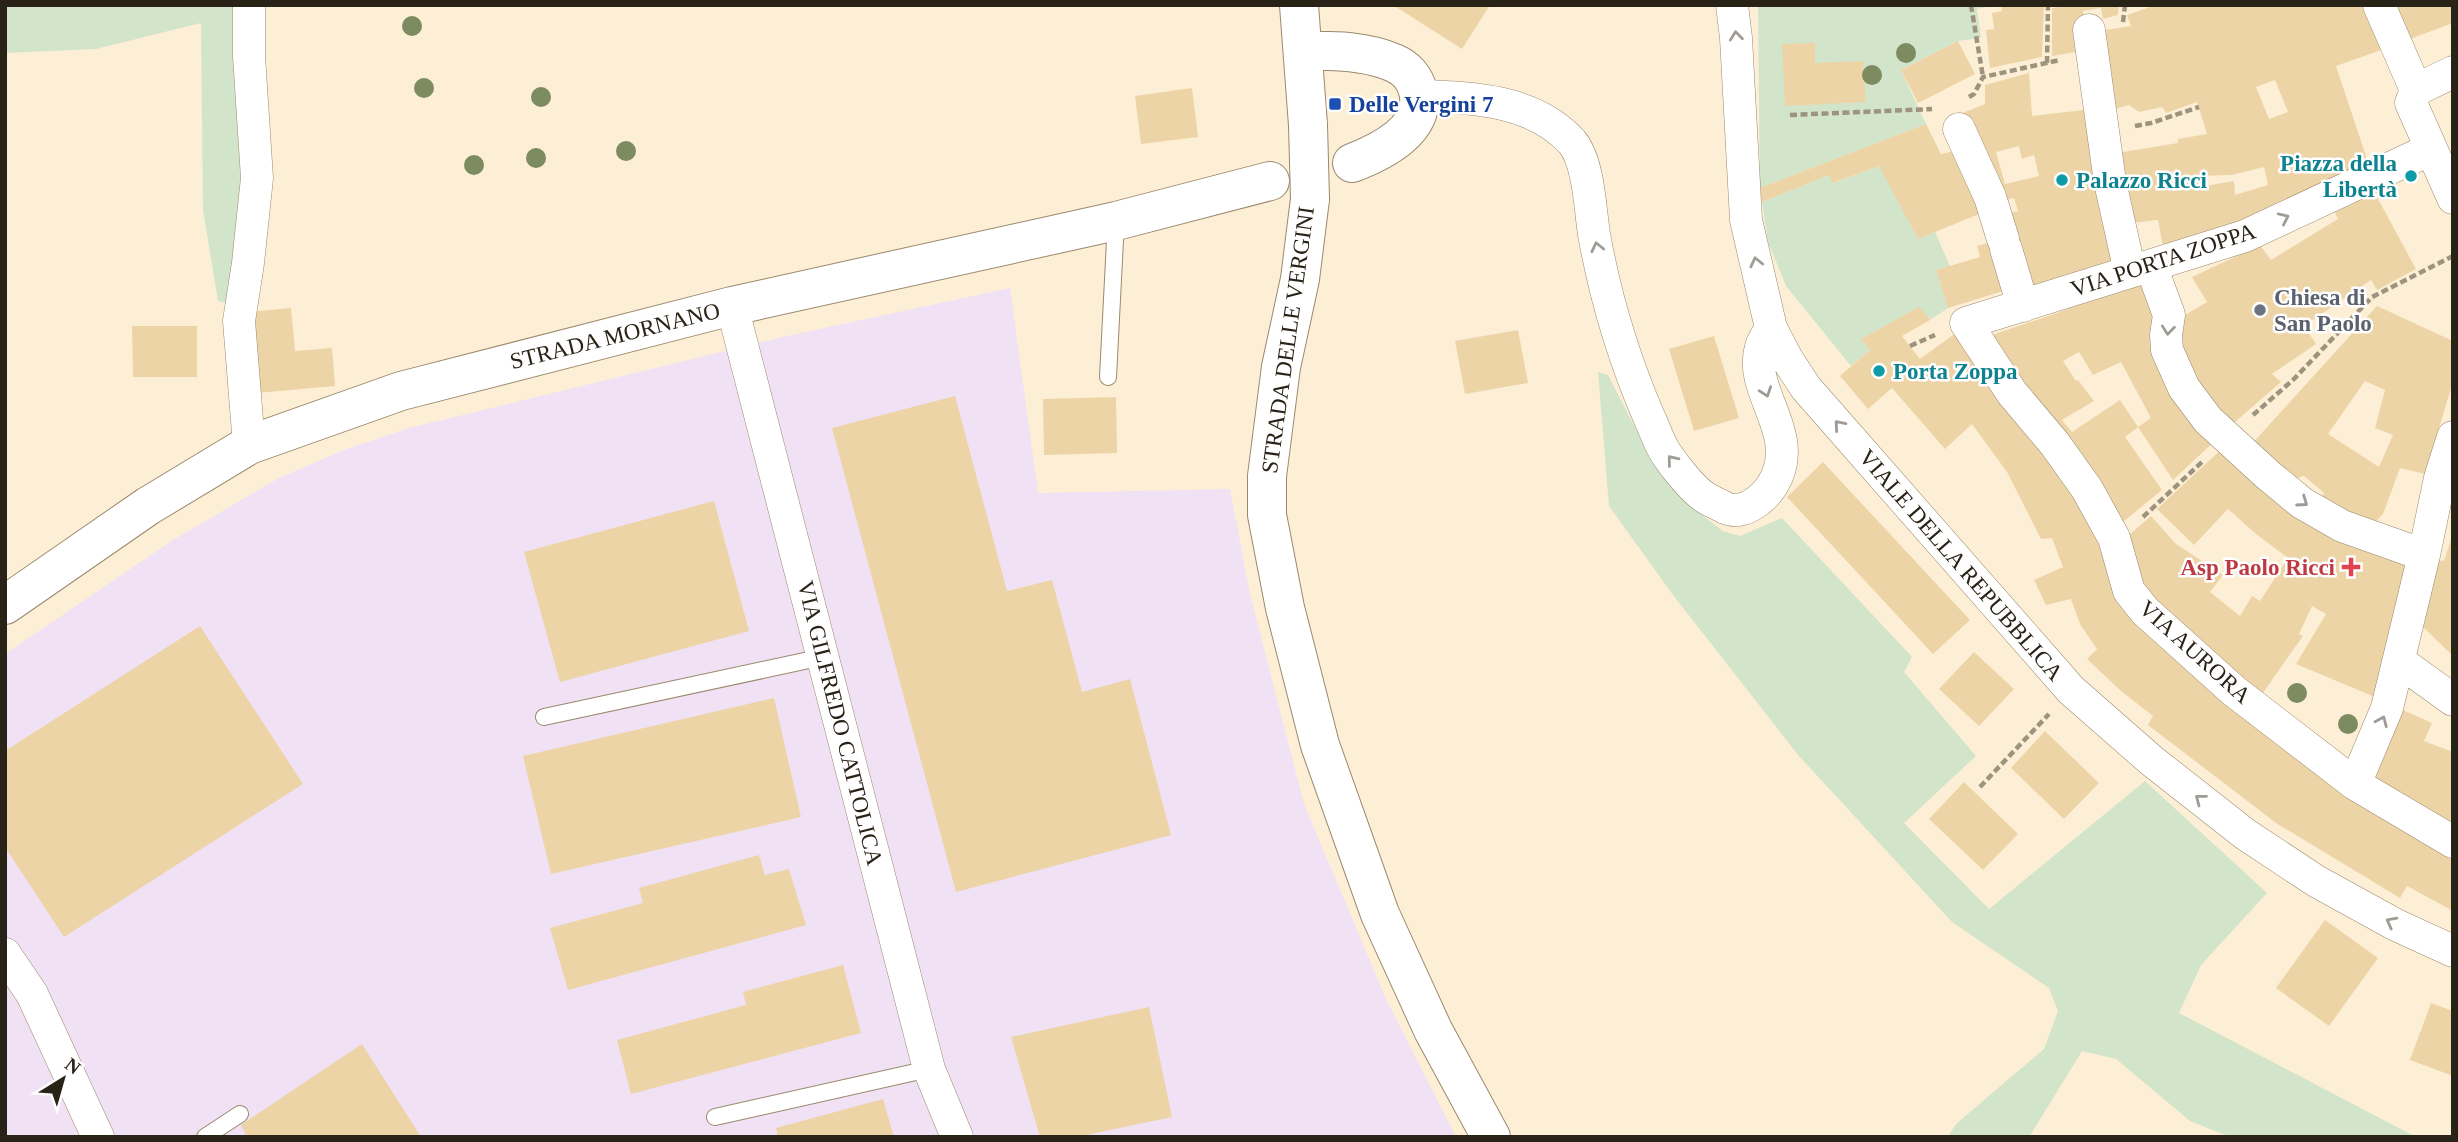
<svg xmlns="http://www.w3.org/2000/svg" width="2458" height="1142" font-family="Georgia,serif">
<rect width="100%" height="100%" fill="#fdefd6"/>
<path fill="#f0e1f4" d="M1010 288 1038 493 1230 489 1250 594 1304 804 1386 999 1456 1137H5V654L173 540 279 478 344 450 409 428 787 336Z"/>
<path fill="#d2e4ca" d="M5 5H233L242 121 241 207 228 303 218 301 203 210 201 23 96 49 5 53Z
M1758 5H1991V6L1977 9 1981 38 1958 41 1901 70 1926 124 1760 188Z
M1879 166 1935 232 1950 266 1936 270 1948 308 1930 320 1918 308 1861 339 1870 350 1851 366 1786 286 1768 242 1762 202 1829 175 1833 183Z
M1598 372 1608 375 1656 468 1686 503 1723 531 1740 536 1782 518 1912 657 1904 672 1976 756 1904 823 1989 909 2145 781 2267 893 2201 965 2179 1013 2416 1137H2230L2190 1121 2116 1059 2082 1051 2029 1137H1948L1956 1124 2044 1049 2058 1011 2049 988 1952 922 1799 756 1673 595 1609 506Z"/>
<path fill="#edd4a6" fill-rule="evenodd" d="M1393 5H1490L1462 49Z
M2001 5H2044L2042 57 1990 68 1986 30 1994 29 1992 13 2002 11Z
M2073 5H2119L2118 15 2103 19 2101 8 2083 11 2087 50 2052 56V8Z
M2156 5H2366L2384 49 2336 66 2369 165 2243 226 2164 252 2158 220 2132 223 2117 153 2178 143V139L2207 134 2197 102 2166 113 2162 107 2139 112 2129 105 2111 110 2094 44 2105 30 2131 26 2127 15ZM2275 80 2288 112 2269 119 2256 87ZM2264 167 2268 185 2235 195 2234 181 2199 187 2196 176 2232 175Z
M2397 5H2453V23L2410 39Z
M1958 41 1975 74 1918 103 1901 70Z
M1815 43V63L1863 61 1866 102 1785 106 1782 44Z
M2029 73 2032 116 2092 109 2119 264 2027 294 2010 289 1948 308 1936 270 1980 257 1977 246 2010 237 2003 215 2018 211 2014 198 1998 202 1960 114 1985 104V85ZM2019 146 2022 159 2034 155 2039 176 2005 184 1996 152Z
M1192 88 1198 137 1141 144 1135 96Z
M1926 124 1941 154 1960 150 1984 212 1918 239 1879 166 1832 183 1829 175 1762 202 1760 188Z
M2371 186 2416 269 2377 290 2371 280 2304 326 2316 344 2272 374 2281 382 2227 429 2176 358 2180 318 2207 302 2192 277 2260 245 2271 260 2338 219 2332 207Z
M2148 277 2166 324 2149 332 2169 374 2217 439 2173 480 2138 427 2125 437 2162 490 2118 526 1986 337 2057 313ZM2079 352 2093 375 2121 362 2151 418 2138 427 2120 400 2072 432 2062 420 2094 401 2078 380 2076 381 2063 361Z
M2377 306 2453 341V382L2425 474 2400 468 2383 514 2368 530 2317 503 2324 493 2304 476 2289 481 2250 446ZM2365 381 2385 390 2375 428 2393 435 2379 467 2328 434Z
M1919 307 1930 320 1902 336 1920 359 1953 335 1965 333 2080 493 2121 598 2453 851V911L2407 886 2400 898 2276 823 2148 725 2153 716 2121 691 2087 659 2097 649 2080 624 2071 599 2046 605 2034 580 2063 567 2052 538 2041 539 2007 472 1972 424 1945 449 1892 388 1868 409 1840 376 1870 350 1861 339Z
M291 308 295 351 332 348 335 386 257 393 249 312Z
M132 326H197V377H133Z
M1518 330 1528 383 1465 394 1455 341Z
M1714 336 1739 418 1694 431 1669 349Z
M955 396 1007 591 1052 580 1082 692 1130 679 1171 835 956 892 832 428Z
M1116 397 1117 453 1044 455 1043 399Z
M2226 445 2416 560 2382 700 2296 664 2326 614 2312 606 2299 634 2303 636 2260 697 2135 580 2122 541 2151 516 2176 544 2223 575 2210 592 2240 616 2252 596 2260 601 2288 558 2256 534 2228 509 2194 545 2157 509Z
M1823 462 1970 620 1933 654 1787 497Z
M714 501 749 631 560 682 524 552Z
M2453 533V656L2420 624 2437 560 2444 561Z
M200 626 303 784 64 937 5 847V751Z
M1974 652 2014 689 1979 726 1939 689Z
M774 698 801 817 551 874 523 756Z
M2396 707 2432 723 2424 741 2453 752V830L2365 779Z
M2045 731 2099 783 2064 819 2011 768Z
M1964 782 2018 834 1983 870 1929 819Z
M759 855 765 875 789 869 806 925 568 990 550 928 643 903 639 888Z
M2325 920 2378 958 2329 1026 2276 988Z
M843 965 861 1033 631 1094 617 1040 746 1005 743 992Z
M2431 1003 2453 1011V1076L2410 1060Z
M1149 1007 1172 1117 1077 1137H1040L1011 1037Z
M362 1044 421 1137H247L241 1125Z
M883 1099 894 1137H778L776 1128Z"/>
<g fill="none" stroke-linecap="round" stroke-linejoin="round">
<defs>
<path id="lane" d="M1108 377 1116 221
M544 717 823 657
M715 1117 929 1069
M205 1137 240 1114"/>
<path id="street" d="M1732 5 1736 38 1746 220 1771 328 1787 359 1806 388 2071 690 2152 761 2245 834 2316 881 2396 925 2453 951
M2379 5 2416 90
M2089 30 2110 182 2130 272
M2453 72 2416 90 2411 103 2453 198
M1419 96C1472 97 1534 100 1572 142 1589 162 1590 209 1594 234 1605 296 1624 359 1649 417 1655 429 1659 444 1667 455 1675 467 1694 491 1706 498 1712 502 1719 504 1725 508 1743 516 1764 499 1773 484 1803 434 1747 392 1761 347 1763 340 1768 334 1771 328
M1959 129 1990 197 2003 239
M2431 149 2245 236 1966 323 2012 393 2055 444 2087 489 2114 538 2129 591 2145 611 2234 691 2355 784 2453 842
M2006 249 2023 306
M2151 266 2169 315 2166 335 2167 350 2184 388 2208 420 2268 475 2302 503 2342 526 2424 555
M732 306 929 1069 957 1137
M249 445 239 321 248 263 257 178 249 56V5
M2399 661 2453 700
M2355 784 2387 708 2424 555 2440 478 2453 437
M5 954 32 994 98 1137"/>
<path id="secondary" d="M1299 5 1308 125
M1304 51C1334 50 1367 51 1394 63 1406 68 1415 78 1418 91 1428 129 1381 152 1352 163
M1310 199 1300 279 1281 367 1267 476V515L1285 608 1320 745 1380 914 1433 1030 1491 1137
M5 605 148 506 249 445 401 391 732 306 1116 221 1270 181"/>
</defs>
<use href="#lane" stroke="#9a896c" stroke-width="18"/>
<use href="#street" stroke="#9a896c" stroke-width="33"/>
<use href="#secondary" stroke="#9a896c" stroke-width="40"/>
<path stroke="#9d937f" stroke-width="4.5" stroke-dasharray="7 3.5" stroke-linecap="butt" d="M1971 5 1983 77
M2123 22 2125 5
M2047 63 2048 5
M1969 97 1974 94 1983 77 2060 60
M1790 115 1932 109
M2135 126 2151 123 2199 107
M1910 346 1935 335
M2253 415 2294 379 2372 297 2453 256
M2143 517 2203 461
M1980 787 2049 714"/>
<use href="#lane" stroke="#fff" stroke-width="16"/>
<use href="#street" stroke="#fff" stroke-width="32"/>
<use href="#secondary" stroke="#fff" stroke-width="38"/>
<defs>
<path id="secondary-bridge" d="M1308 125 1310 199"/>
</defs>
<use href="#secondary-bridge" stroke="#9a896c" stroke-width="40" stroke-linecap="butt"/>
<use href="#secondary-bridge" stroke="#fff" stroke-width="38"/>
</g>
<g fill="#7d8b60">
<circle cx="412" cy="26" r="10"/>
<circle cx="1906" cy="53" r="10"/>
<circle cx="1872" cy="75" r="10"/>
<circle cx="424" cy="88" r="10"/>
<circle cx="541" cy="97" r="10"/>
<circle cx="626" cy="151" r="10"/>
<circle cx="536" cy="158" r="10"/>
<circle cx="474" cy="165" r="10"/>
<circle cx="2297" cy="693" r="10"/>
<circle cx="2348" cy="724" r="10"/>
</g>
<defs><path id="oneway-chevron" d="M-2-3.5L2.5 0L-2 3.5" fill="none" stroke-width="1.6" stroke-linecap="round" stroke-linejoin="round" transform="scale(1.75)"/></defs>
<g stroke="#9f9c96">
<use href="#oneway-chevron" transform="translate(1736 36) rotate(-96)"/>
<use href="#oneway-chevron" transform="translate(2284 218) rotate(-25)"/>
<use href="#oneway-chevron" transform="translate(1597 247) rotate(-103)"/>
<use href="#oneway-chevron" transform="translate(1756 262) rotate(-103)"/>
<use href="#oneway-chevron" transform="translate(2168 330) rotate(96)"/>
<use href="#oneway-chevron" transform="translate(1766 392) rotate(71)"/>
<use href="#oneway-chevron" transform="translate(1839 425) rotate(-131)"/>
<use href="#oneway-chevron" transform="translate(1672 460) rotate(-129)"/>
<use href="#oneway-chevron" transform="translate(2303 502) rotate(35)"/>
<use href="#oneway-chevron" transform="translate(2382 721) rotate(-67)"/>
<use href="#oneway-chevron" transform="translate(2200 799) rotate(-142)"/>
<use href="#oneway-chevron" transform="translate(2391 922) rotate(-152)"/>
</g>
<rect fill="#1a4fb4" stroke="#fefefe" stroke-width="2.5" x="1328" y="97" width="14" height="14" rx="3.5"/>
<g fill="#0f9aa8" stroke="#fefefe" stroke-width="2.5">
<circle cx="2411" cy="176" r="7"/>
<circle cx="2062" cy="180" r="7"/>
<circle cx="1879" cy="371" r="7"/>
</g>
<circle fill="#6b7280" stroke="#fefefe" stroke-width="2.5" cx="2260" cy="310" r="7"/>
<path fill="#e0444e" stroke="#fefefe" stroke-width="2.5" d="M2347.5 556.5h7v7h7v7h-7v7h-7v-7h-7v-7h7z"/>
<g text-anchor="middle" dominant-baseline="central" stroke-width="5" stroke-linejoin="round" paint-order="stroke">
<g font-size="23" font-weight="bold" fill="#164399" stroke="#fefefe" text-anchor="start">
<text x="1349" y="104">Delle Vergini 7</text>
</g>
<g font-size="23" font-weight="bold" fill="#0d838f" stroke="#fefefe" text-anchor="start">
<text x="2397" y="163" text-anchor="end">Piazza della<tspan x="2397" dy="26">Libertà</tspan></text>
<text x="2076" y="180">Palazzo Ricci</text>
<text x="1893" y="371">Porta Zoppa</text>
</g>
<g font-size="23" fill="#292216" stroke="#fefefe">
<text transform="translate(2163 260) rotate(-18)">VIA PORTA ZOPPA</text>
<text transform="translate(615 336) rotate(-14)">STRADA MORNANO</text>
<text transform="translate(1288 340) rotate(-82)">STRADA DELLE VERGINI</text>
<text transform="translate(1961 565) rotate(49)">VIALE DELLA REPUBBLICA</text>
<text transform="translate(2195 652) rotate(42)">VIA AURORA</text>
<text transform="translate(840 723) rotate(76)">VIA GILFREDO CATTOLICA</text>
</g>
<g font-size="23" font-weight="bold" fill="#5b616d" stroke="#fefefe" text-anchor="start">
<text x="2274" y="297">Chiesa di<tspan x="2274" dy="26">San Paolo</tspan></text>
</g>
<g font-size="23" font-weight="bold" fill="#be3a42" stroke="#fefefe" text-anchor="end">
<text x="2335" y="567">Asp Paolo Ricci</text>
</g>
</g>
<rect width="2458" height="1142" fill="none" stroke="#292216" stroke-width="14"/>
<g transform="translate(63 1079) rotate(37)" stroke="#fefefe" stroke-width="5" paint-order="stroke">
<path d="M0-5L12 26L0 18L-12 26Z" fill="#292216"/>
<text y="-10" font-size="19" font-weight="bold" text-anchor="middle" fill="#292216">N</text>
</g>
</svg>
